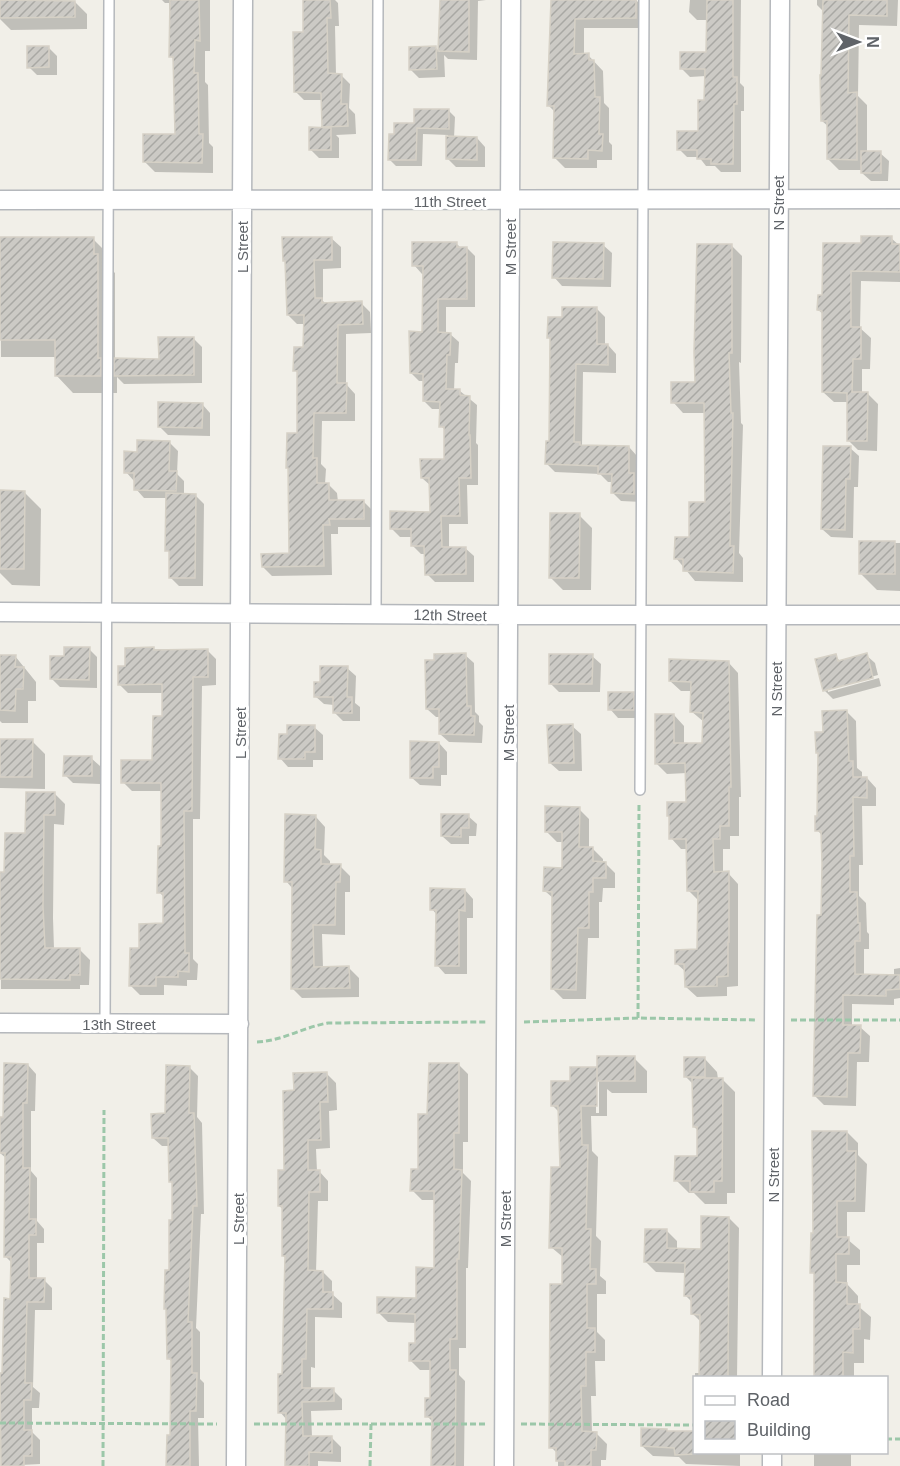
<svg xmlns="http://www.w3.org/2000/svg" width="900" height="1466" font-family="Arial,sans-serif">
<defs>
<pattern id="building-hatch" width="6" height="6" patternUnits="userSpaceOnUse" patternTransform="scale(1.5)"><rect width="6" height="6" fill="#cccac5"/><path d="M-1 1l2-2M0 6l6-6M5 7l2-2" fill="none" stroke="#a9a8a4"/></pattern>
</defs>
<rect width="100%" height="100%" fill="#f1efe8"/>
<path fill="#0003" fill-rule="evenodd" d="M0 0H58L61 2H75L87 14V29L11 30 0 19Z
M162 0H210V51H205V82L208 85 209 143 213 147V173L155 172 144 161 177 136 175 60 170 56 171 12 169 9V3H165Z
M304 0H335L338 3 339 26H335L336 75H341L350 84 349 108 355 114 356 134 336 135 339 138V158H319L310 149 327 129 323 126V100H304L295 91 305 34Z
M441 0H486L478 1 477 60 448 59 444 55 445 77 419 78 410 69 436 48 440 52Z
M553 0H636L645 9V28H584V55H588L603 71 604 103 609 108V142L612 145V160H597V168H565L555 158V112L548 105Z
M690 0H741L740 83 744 87V111H741V172H721L715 166H706L699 157H687L679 149 699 133 706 101V76L690 77 682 69 707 53 708 20H697L689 12Z
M817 0H898L897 26 859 25 858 96 867 105V152L880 153 889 161 888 181H871L862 173V170H839L828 159 829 127 822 121 824 12 817 5Z
M48 47 57 56V75H37L29 67Z
M448 110 455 117 454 138H477L485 147V167H456L447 158 448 135 423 134 422 166H396L389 159 395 135Z
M331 238 341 247V268L323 269V301L326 304 361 303 370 312 371 333 346 334V384L355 394V421H322L321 464 326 469 325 484H328L337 493 338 502H364L373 511V527H338V534H331L332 575 272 576 263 567 291 554 290 470 287 467 299 435V374L295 370 305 349V324H297L288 315 287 263Z
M891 238 900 246V282L861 281 860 328 871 338 870 369H862V394H868L878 404 877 451 858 450 848 440V402H834L823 392V315L819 310 824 297 863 245Z
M0 239H93L110 256V268L115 273V360L160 361 193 338 202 347V383L124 384 117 377V393H73L56 375V357H1Z
M456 243 461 248H467L475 256V307H446V334H450L459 342 458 363H455L454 391H460L477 405 476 443 478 445V485H467L468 524H449V548H465L474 556V582H435L427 574 426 554H421L412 545V537H400L392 529 432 513 431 486 422 478 446 460 445 430 441 426V409H432L424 401 425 381H419L411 373 424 333V274H422L414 265Z
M603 245 612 253 611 287 562 286 554 277Z
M732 246 742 256 741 363 739 362 741 423 743 425 739 553 743 558V582L695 581 676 558 690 539 707 504 705 413H683L673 402 697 384Z
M597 309 605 317V345H608L616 354V373L583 372 582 447H629L637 456V478L642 483V502L621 501 613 493V482H608L600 474 555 472 547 464 551 443 552 340 549 337 564 319Z
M202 404 210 413V436L168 435 159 426Z
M169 442 178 451 177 474 184 481V495L196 496 204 504 203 586H179L170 577 171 554 167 550V498H144L136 489 134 481 126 472 139 453Z
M850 448 859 456 858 487H854L853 538 831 537 822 529Z
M0 492H24L41 509 40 586 12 585 0 573Z
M579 515 592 528 591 590H563L550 577Z
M861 543H900V591L877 590 860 573Z
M89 649 97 657V688L60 687 51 678 65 658Z
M126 649 207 650 216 659V685L202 686 200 819H193V959L198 964 197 980H187V986L164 985V995H140L131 986 164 925 165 898 159 892 162 848 163 791H132L123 782 154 761 163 718V693H128L119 684 126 668Z
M465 655 474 663 475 712 479 716V722L483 726 482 743 449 742 440 734V717H436L427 709 436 661Z
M866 655 875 663 878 675 828 688V692L879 678 881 686 833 699 825 691 817 660 835 656 841 662Z
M0 656H15L36 682V701H28V723H2L0 721Z
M592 656 601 664 600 692H559L550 683Z
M728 662 738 673 741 797H739V836H730V849H723V873H728L738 884V986L727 987V996L697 997 686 987V972L677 964 698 951 700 902 688 890V849H681L671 838V818L668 815 688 803 687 773 667 774 656 763 674 715 684 726V744H704V722L691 711 692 691H681L670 681Z
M347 668 356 676 355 703 360 707V721H343L334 712V705L324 704 315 696 321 684Z
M633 694 642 702V718H618L610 709Z
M847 712 856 721 857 768 862 772V778H867L876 788V806H862L863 865H859V896L866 903 867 932 869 934V949H864V976H894V969L900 968V998L894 999V1005L852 1004V1027H860L870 1036 869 1062H857L856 1106 824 1105 815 1096 823 916V836L817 830 824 733Z
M572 726 581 734 582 771H559L550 763Z
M314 727 323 735V760H313V767H288L280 758 288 735Z
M0 740 32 741 45 754V789L0 788Z
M439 743 447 752V775H441V786L420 785 411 777Z
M91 758 100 766V784L73 783 65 775Z
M55 794 65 804 64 825 54 824 53 918 54 949 80 950 90 960 89 985H80V989H1L0 874H6L26 835Z
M579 809 589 819V848H592L603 859V863H605L615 873V888H603L602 902H599V938H588L586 999H563L553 989 554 899 545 891 563 869 564 842H557L546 831Z
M468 816 477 824 476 836H469V844H451L442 836Z
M316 817 325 827 324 855 330 861V866H340L350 876V892H345V935L322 934 323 968H349L359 978V997L302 998 292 988 293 889 286 881Z
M465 890 473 899V918H467V974H445L437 965V915L432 909Z
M634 1058 647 1071V1093H612L607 1089V1116H591L592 1151 598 1157 596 1236 601 1241 600 1276 606 1281V1294H597V1332L605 1340V1361H595L596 1396H591L592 1433H596L607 1444 606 1460H601V1466H558V1454L551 1447 564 1258 551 1247 561 1168 560 1113 552 1105 571 1083 596 1069ZM596 1077H599V1113H596Z
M705 1059 717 1072 718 1079H722L735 1092V1193H727V1204H705L694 1193H689L676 1180 699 1158V1131L694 1127V1085L685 1076Z
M28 1065 36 1074 35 1111H31V1171L37 1178V1221L44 1229V1243H37V1279L44 1280 52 1288V1310H35L33 1387 40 1393 39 1408H32V1432L40 1440V1464L2 1466 4 1375 11 1300 12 1263 5 1256 7 1159 0 1153V1118H4Z
M459 1065 468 1074V1142H463V1173L471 1181 468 1268H466V1348H459V1375L465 1381 464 1466H433L434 1423 427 1416 432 1399 431 1370H420L410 1360 416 1345V1323L388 1322 379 1313 417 1299 436 1269V1200H422L412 1190 419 1170 428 1116Z
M189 1067 198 1076 197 1117 202 1123 204 1214H201L196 1328 200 1332V1379L204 1383V1418H198L199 1466H168L171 1436 173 1363 169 1359 174 1185 170 1181V1146H162L153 1138Z
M327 1074 336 1083 337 1110 329 1111 330 1148 316 1149 317 1171H319L328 1181V1201H318L316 1272H323L332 1281V1294L342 1303V1318L315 1317V1368L311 1367V1390H333L342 1399V1410L311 1411 312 1437 332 1438 341 1447V1462L318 1461V1466H286L287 1420 280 1412 283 1375 287 1259 283 1256 284 1210 279 1206 295 1092Z
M847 1132 858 1143V1155L867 1164 865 1212H847V1239L860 1250V1265H847V1284L858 1296V1306L871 1317 870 1340 864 1339V1363H854V1378H815V1275L812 1272 815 1234Z
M729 1218 739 1228 737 1378H695V1373H700L701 1322 693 1314V1303L686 1296V1273L656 1272 646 1262 667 1231 677 1241V1250H702Z
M667 1430 669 1433H694V1452H740V1466L686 1464 679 1457 653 1456 642 1446Z
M814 1452H851V1466H814Z"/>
<path fill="url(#building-hatch)" stroke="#d6d1c6" stroke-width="1.5" d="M0 0 75 1V17L0 18Z
M170 0H199L200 41 195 40 194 73H198L199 134H203L202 163 143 162V134H175L173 57H169Z
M303 0H330L331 18H327L328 73 342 74 341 104H347L348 126 322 127 321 93 294 92 293 32H303Z
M440 0H469V52L438 51Z
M551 0H636V18L575 19 574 54 589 53V60H594L595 97H600L599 134H603L602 151 588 150V159L553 158 554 106H547Z
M707 0H733V77H737V104H734L733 164H711V159H697V150H677V131H698V100H704L705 69H680V52H706Z
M823 0H887V16L849 15 848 93 857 92V160L827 159V121H821L820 75H821Z
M27 46H49V67L27 68Z
M436 46 437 69 409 70V47Z
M414 109H449V129L417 128 416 160H388L389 134H394V123H414Z
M309 127 331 128V150H309Z
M446 136 477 137V160L446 159Z
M861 151H881V173H861Z
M861 236H892V244H900V272L851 271V327H861V359H853L852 392H868L867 441H847V393L822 392V311L817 310 818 295H822L823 243H861Z
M0 237H94V254H98V358H101V376H55V340H0Z
M282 237H332V260H314L315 298H322V303L362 301 363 324 338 325 337 383H347L346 413H314L313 458H317V483H329V500H364V519H329L330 525H323L324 566 262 567 261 554 289 553 288 468H286L287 433H297V371H293L294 347H303L304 315H287L285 261H283Z
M412 242H457V247H467V299H438V332L451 333 450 355H447L446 389H460V395L470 396 469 435H470L471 478H459L460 516H441L442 547H466V574L425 575 424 546H411V529H390V511L430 512 429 478H421L420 459H444V427H439L440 402 423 401V374L410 373 409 331 422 332 423 266H412Z
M553 242 604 243 603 279 552 278Z
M697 244H732V353H729L731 413H733L730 546H734L733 573 683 571V559H674L675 537H689V502H705L704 403H671V382H695L694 352Z
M562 307H597V344H608V365L576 364 574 442H580V445L629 446V473H634V494L611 493 612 474H598V466L545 464 546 441H549L550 338H547L548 317H562Z
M158 337H194V375L114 376V358L159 359Z
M158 402 203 403 202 428 158 427Z
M137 440 170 441 169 471H177L176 491 134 490V473H124V451L137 452Z
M823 446H851L850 479H846L845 530 821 529Z
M0 490 25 491 24 569H0Z
M166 493 196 494 195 578H169V551H165Z
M550 513H580L579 578H549Z
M859 541H895V574H859Z
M64 647H90L89 680 50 679V656H64Z
M154 647V650L208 649V677H193L192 811H184L185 953H189V972L178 971V977H156V986H129L130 948H139V924L163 923V893H157L158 846H161V783H121V760H152L153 716H162V684L118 685V666H125V648Z
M466 653 467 706H471V716H475L474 735 439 734V709H426L425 660H434V654Z
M867 653 873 678 823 691 815 659 836 654 838 661Z
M549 654H593L592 684H549Z
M0 655H16L15 667H24L23 689H16L15 711 0 710Z
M669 659 729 661 731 787H729V826H720V839H713L714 872 729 871V942H728V976L717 977V986L685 987 684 964H675V950L697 949 698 891H687L686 839H669V816H667V802H686L685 763 655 764V714H674V743H702L703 713 690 712 691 682 669 681Z
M320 666H348L347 697H352V713H333V697H314V682H320Z
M608 692H634V710H608Z
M847 710 849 761H853V777H867V798L853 797 854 856H850V892H857L858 923H860V941H855V974L900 975V989L886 990V996L843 995V1025H861L860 1053H848L847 1097 813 1096 817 915H821L822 864 821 831H815V816H817L818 753H816L815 732H823L822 711Z
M573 724 574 763H549L547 725Z
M287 725H315V752H305V759H278L279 734H287Z
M0 739H33L32 777H0Z
M410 741 439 742V767H433V778H410Z
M64 756H92V776H63Z
M26 792H55V815H44L43 907 45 948H80V975H70V980L0 979V872H4L5 833H25Z
M545 806 580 807 579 847H593V861L606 862V878H593V892H589V928H578L576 990 551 989 552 892 543 891 544 867 562 868V832H545Z
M285 814 316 815 315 849 321 850V864H341L340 882H336L335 925H313L314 967 349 966 350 988 291 989 292 882H284Z
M441 814H469V828H461V837L441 836Z
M430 888 465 889V911L459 910V966H435L436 910H430Z
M597 1056H635V1081H597Z
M684 1057H705V1077H684Z
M4 1063 28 1064 27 1103H23V1168H30L29 1219H36V1235H29V1278H45L44 1302H27L25 1383H32L31 1400H24V1430H32V1456H24V1466H1L0 1373H2L4 1298 10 1299 11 1257H4L5 1153H0V1117H3Z
M429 1063H459V1133H454V1169L462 1170 459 1259H457V1339H450V1370H456L455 1466H431L432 1417H425V1398H430V1361H409V1343H415V1314L377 1313V1297L416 1298V1267L434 1268V1191H410L411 1169H418V1114H427Z
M166 1065 190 1066 189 1113H194L197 1206H193L188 1322H192V1373H197L196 1411H190V1466H166L167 1435H170L171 1359H167L166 1309H164L165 1270H169V1220H172V1182H169L168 1138H152L151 1114 165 1113Z
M570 1067H597V1106H581L582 1145H588L586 1229H591L590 1269H596V1284H587V1328H595V1352H586V1386H581L582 1431 597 1432 596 1450H591V1466H565V1461H556V1448H549L550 1284H562V1248H549L551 1167H560L558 1106H551V1081H570Z
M327 1072 328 1102H320L321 1140H308V1170H320V1192H309L308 1270 323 1271V1292H333V1309H307L306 1359H302V1388H334V1401L302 1402 303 1436H332V1453L309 1452V1466H285L286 1413H278V1374H282L285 1256H282V1206H278V1170H284L283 1091 294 1090 293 1073Z
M692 1078H723L722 1181H714V1192H690V1181H674L675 1156H697V1127H693Z
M812 1131H847V1151H856L855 1201H837V1237H849V1254H836V1282L847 1283V1304H860V1329H853V1353L843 1352V1377H814V1273H810L811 1233H813Z
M701 1216 729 1217 728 1377H699L700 1315 691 1314V1296H684L685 1263 644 1262 645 1229H667V1248L701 1249Z
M641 1428 667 1429V1431H694L695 1454 675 1455 674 1448 641 1446Z"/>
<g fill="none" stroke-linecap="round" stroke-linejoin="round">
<defs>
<path id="lane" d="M376 614 378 0
M640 790 644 0
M105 1024 109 0"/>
<path id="street" d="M0 200 900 199
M0 612 508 615H900
M0 1023 239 1024
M772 1378 780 0
M236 1466 243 0
M504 1466 511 0
M772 1466V1452"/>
</defs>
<use href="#lane" stroke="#b5b8bc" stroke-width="12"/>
<use href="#street" stroke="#b5b8bc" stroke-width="21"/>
<path stroke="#9cc7a9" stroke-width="3" stroke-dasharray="6 3" stroke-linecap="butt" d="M638 1018 639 804
M791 1020H900
M524 1022 638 1018 757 1020
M257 1042C282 1041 304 1027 328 1023L487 1022
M0 1423 217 1424
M254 1424H487
M521 1424 694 1425
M886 1439H900
M103 1466 104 1110
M370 1466 371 1424"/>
<use href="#lane" stroke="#fff" stroke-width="9"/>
<use href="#street" stroke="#fff" stroke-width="18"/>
</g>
<g text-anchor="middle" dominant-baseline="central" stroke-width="6" stroke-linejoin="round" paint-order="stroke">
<g font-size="15" fill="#5f6368" stroke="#fff">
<text x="450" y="201">11th Street</text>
<text transform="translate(778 203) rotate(-90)">N Street</text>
<text transform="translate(242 247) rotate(-90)">L Street</text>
<text transform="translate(510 247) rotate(-90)">M Street</text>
<text transform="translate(450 615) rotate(1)">12th Street</text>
<text transform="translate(776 689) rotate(-90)">N Street</text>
<text transform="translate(240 733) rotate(-90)">L Street</text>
<text transform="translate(508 733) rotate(-90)">M Street</text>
<text x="119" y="1024">13th Street</text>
<text transform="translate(773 1175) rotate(-90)">N Street</text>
<text transform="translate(238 1219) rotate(-90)">L Street</text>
<text transform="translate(505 1219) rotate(-90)">M Street</text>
</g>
</g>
<rect x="693" y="1376" width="195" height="78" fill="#ffffff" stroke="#bfc1c3" stroke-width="1.5"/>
<rect x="705" y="1396" width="30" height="9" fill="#ffffff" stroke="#bfc1c3" stroke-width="1.5"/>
<text x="747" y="1406" font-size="18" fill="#5f6368">Road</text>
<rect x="705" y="1421" width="30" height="18" fill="url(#building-hatch)" stroke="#bfc1c3" stroke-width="1.5"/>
<text x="747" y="1436" font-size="18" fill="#5f6368">Building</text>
<g transform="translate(858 42) rotate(90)" stroke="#ffffff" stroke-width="4.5" paint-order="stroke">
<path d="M0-4.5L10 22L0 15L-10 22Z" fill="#5f6368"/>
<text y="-9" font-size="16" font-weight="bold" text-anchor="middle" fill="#5f6368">N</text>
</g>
</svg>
